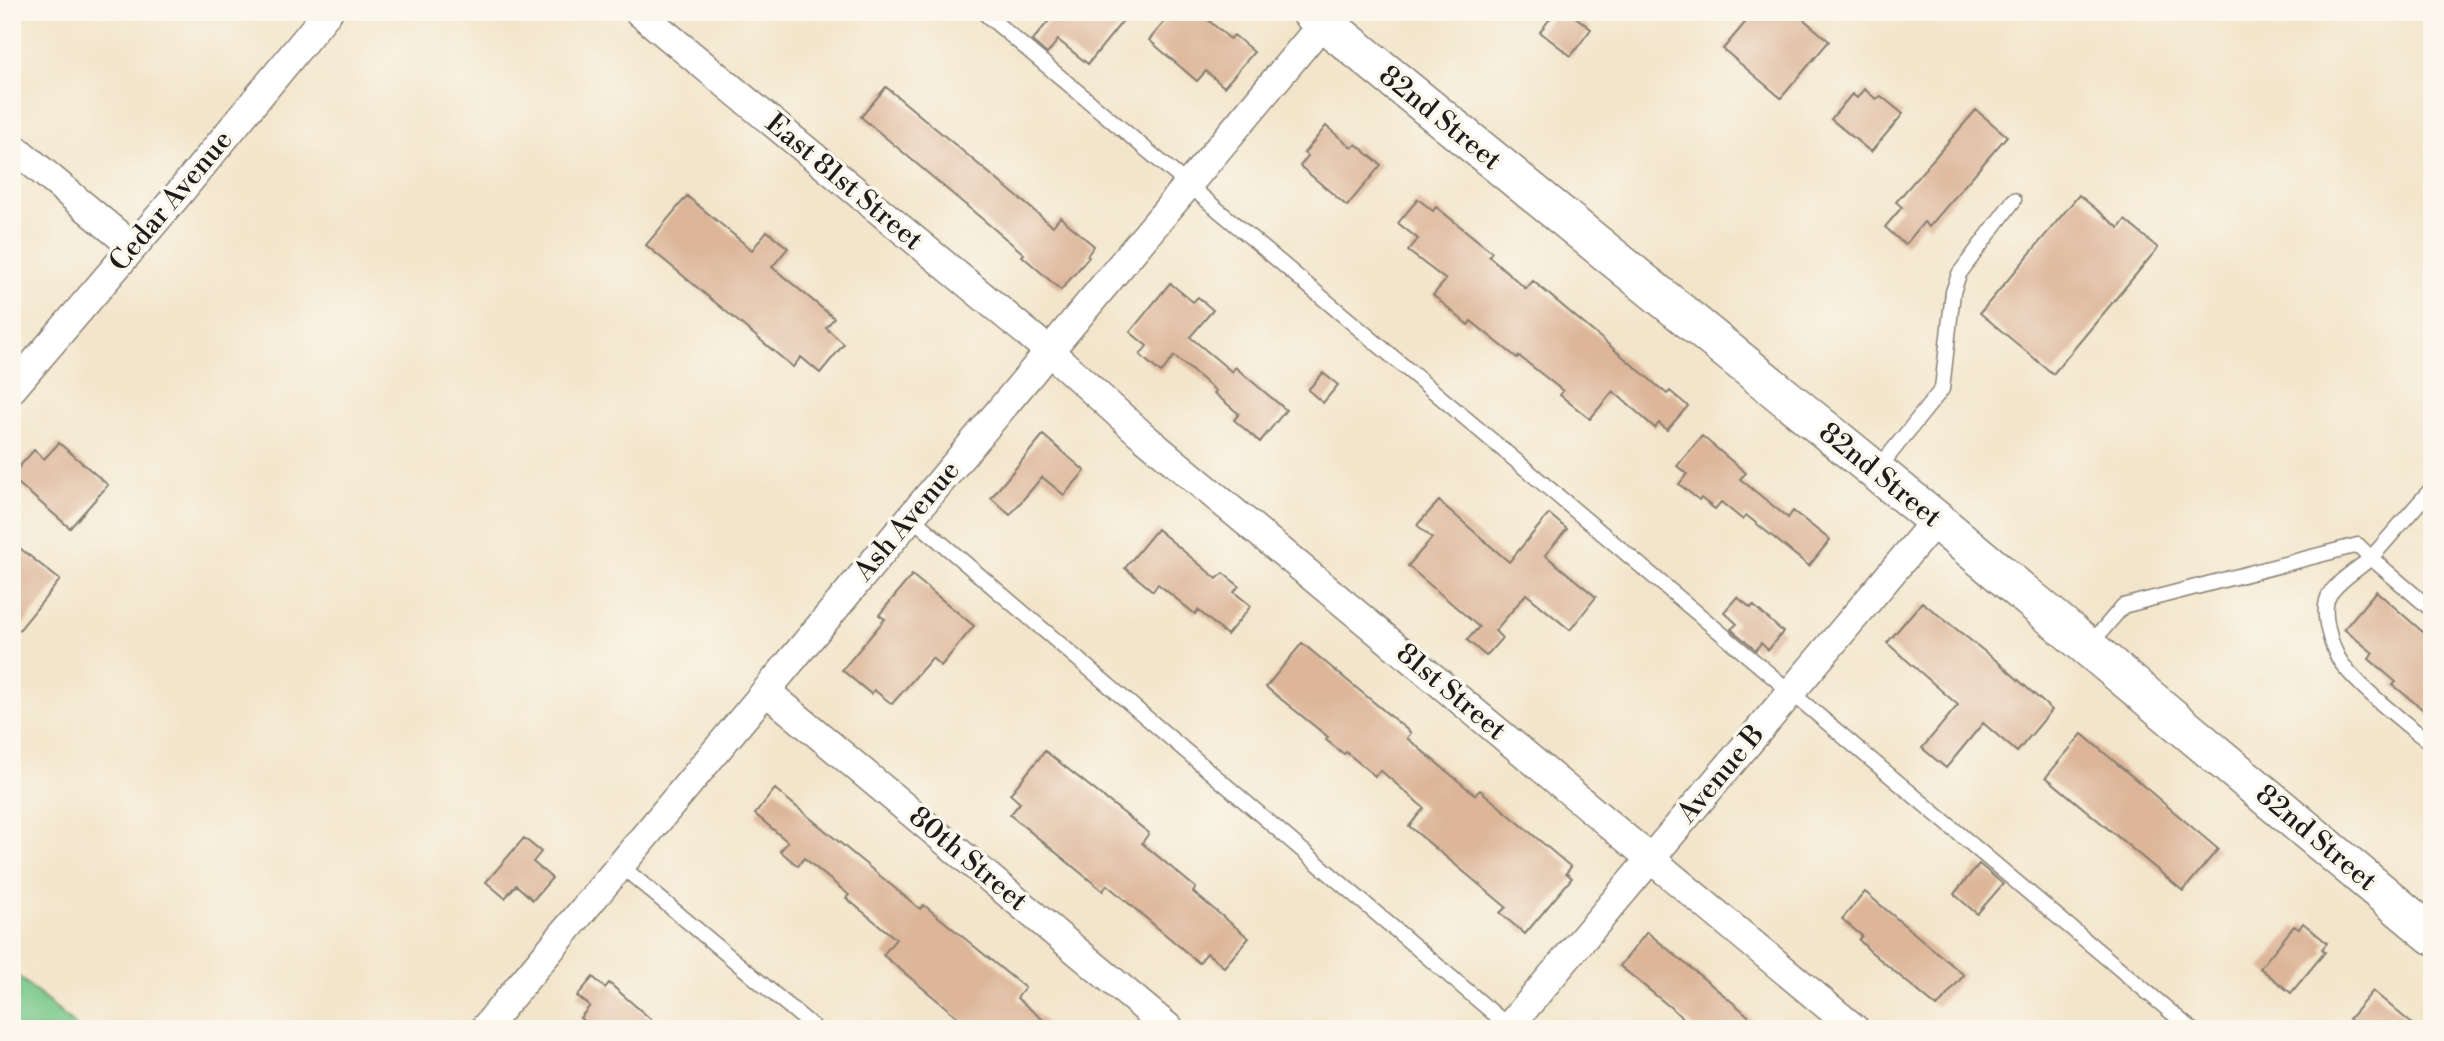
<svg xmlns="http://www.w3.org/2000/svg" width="2444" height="1041" font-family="'Libre Bodoni',serif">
<rect width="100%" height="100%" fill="#fbf7ec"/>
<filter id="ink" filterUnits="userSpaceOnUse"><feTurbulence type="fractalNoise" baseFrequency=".0143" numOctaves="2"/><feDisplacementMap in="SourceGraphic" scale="14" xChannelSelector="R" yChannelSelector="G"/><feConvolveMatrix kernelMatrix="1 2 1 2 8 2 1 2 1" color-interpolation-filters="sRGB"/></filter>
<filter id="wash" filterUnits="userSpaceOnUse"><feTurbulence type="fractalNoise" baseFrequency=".00686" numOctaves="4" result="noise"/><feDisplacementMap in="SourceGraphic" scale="28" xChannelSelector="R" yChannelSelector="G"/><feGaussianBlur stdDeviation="1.57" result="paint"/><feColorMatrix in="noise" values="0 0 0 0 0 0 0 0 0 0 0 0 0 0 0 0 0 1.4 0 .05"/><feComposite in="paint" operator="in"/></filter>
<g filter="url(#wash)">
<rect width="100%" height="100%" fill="#f3e5cb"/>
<path fill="#77c789" stroke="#4a7252" stroke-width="2" d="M12 974 19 977 79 1029H12Z"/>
<g id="blocks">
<path fill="#ddb699" d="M1056 12H1130L1088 64 1058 40 1047 54 1032 41Z
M1173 12H1199L1230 39 1234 35 1254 52 1224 87 1206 71 1197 81 1149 40Z
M1555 12H1569L1591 29 1571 56 1540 32Z
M1754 12H1795L1829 41 1781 98 1723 49Z
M886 87 1050 224 1053 226 1060 217 1094 246 1087 256 1089 257 1061 290 1022 256 1024 254 861 117Z
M1864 89 1876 99 1881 96 1903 114 1871 152 1831 119 1852 94 1857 98Z
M1976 110 2007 136 1929 227 1924 222 1905 245 1885 227 1902 207 1896 202Z
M1326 126 1352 148 1356 144 1381 165 1347 206 1300 166 1308 156 1304 153Z
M2079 195 2119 228 2125 220 2158 248 2053 374 1980 313Z
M687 196 752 250 767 231 788 248 772 267 834 318 826 328 844 344 820 373 801 357 793 367 646 245Z
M1418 199 1433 211 1436 207 1492 252 1489 256 1526 289 1533 281 1667 394 1670 391 1688 406 1667 430 1659 423 1655 428 1613 391 1590 419 1560 395 1563 391 1519 356 1517 358 1471 321 1468 325 1433 295 1446 280 1408 251 1418 239 1398 223Z
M1170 283 1193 302 1198 297 1213 310 1190 337 1232 372 1235 367 1286 410 1260 442 1234 420 1239 414 1214 393 1216 391 1174 356 1161 373 1140 355 1147 346 1130 332Z
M1323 373 1338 385 1323 403 1308 390Z
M1043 435 1085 471 1064 495 1042 477 1010 515 991 498Z
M1702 436 1746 473 1740 479 1788 518 1793 511 1830 540 1809 566 1746 515 1743 520 1721 502 1715 509 1701 498 1699 500 1679 484 1687 474 1677 466Z
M59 443 108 485 70 528 12 478V475L34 450 44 459Z
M1439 501 1509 562 1549 514 1567 529 1545 555 1596 597 1570 630 1526 594 1495 631 1502 638 1486 656 1467 640 1479 627 1408 566 1432 538 1417 525Z
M1157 529 1217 579 1223 573 1239 586 1234 592 1251 606 1227 635 1198 610 1195 614 1158 584 1153 591 1125 568Z
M12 542 60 580 12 639Z
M912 575 974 626 941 666 932 658 892 704 874 690 871 694 842 670 885 619 879 615Z
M2376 591 2432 640V717L2393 685 2396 682 2369 659 2373 653 2344 629Z
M1737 597 1751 608 1753 605 1783 632 1768 650 1761 643 1756 650 1731 629 1737 624 1724 612Z
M1922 602 1998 662 2052 710 2017 752 1983 723 1946 768 1922 748 1958 705 1887 643Z
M1302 643 1411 733 1407 738 1475 795 1480 790 1571 867 1566 873 1572 878 1525 934 1500 913 1506 907 1409 826 1424 808 1380 770 1375 776 1346 752 1344 754 1326 740 1328 737 1266 687Z
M2082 734 2218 849 2183 891 2046 777Z
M1045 751 1149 833 1142 843 1196 888 1193 892 1249 938 1224 967 1207 953 1199 963 1107 885 1103 891 1010 815 1020 803 1010 794Z
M775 789 920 909 924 905 1025 988 1017 998 1054 1029H972L883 955 896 939 846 898 849 895 804 858 798 866 780 851 788 842 755 814Z
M524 838 541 852 533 862 552 878 533 900 516 885 505 898 486 882Z
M1979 864 2003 884 1977 914 1954 894Z
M1865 892 1964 975 1937 1007 1870 951 1859 940 1862 936 1842 919Z
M2303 923 2327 943 2322 949 2325 952 2291 993 2260 968 2294 926 2299 929Z
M1647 932 1737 1006 1763 1029H1697L1620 966Z
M593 977 605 988 609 983 662 1029H593L580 1018 590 1006 577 996Z
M2373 991 2418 1029H2361L2349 1019Z"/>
</g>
</g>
<g filter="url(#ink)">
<use href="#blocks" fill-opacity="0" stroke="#888074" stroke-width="2"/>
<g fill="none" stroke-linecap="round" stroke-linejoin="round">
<defs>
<path id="lane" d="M983 12 2191 1029
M1877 470 1942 389 1953 292 1959 274 2014 200
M911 517 1512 1029
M2432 610 2371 558C2358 569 2340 579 2330 594 2319 610 2332 651 2343 665 2363 690 2406 725 2432 744
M2088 647 2123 606 2358 545 2371 558 2432 488
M620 865 816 1029"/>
<path id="street" d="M639 12 1049 351 1143 436 1855 1029
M12 146 133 247
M12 389 176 197 328 12
M766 691 1170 1029
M484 1029 1323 23 1327 12
M1507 1029 1936 520"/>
<path id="secondary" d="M1311 12 1936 520 2432 935"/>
</defs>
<use href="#lane" stroke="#888074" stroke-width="17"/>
<use href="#street" stroke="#888074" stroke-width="31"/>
<use href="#secondary" stroke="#888074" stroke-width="41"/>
<use href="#lane" stroke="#fff" stroke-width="14"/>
<use href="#street" stroke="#fff" stroke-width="28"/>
<use href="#secondary" stroke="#fff" stroke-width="38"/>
</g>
</g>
<g text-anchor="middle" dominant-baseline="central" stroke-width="7" stroke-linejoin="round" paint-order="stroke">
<g font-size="28" fill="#1c1c1c" stroke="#fbf7ec">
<text transform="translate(1440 118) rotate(39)">82nd Street</text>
<text transform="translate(844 182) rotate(40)">East 81st Street</text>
<text transform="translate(171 201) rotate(-50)">Cedar Avenue</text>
<text transform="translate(1880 475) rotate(39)">82nd Street</text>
<text transform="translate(907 521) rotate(-50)">Ash Avenue</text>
<text transform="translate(1451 692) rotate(40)">81st Street</text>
<text transform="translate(1721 774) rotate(-50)">Avenue B</text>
<text transform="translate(2316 838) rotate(40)">82nd Street</text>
<text transform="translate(968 859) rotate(40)">80th Street</text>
</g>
</g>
<rect width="2444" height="1041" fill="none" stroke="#fbf7ec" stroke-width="42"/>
</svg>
